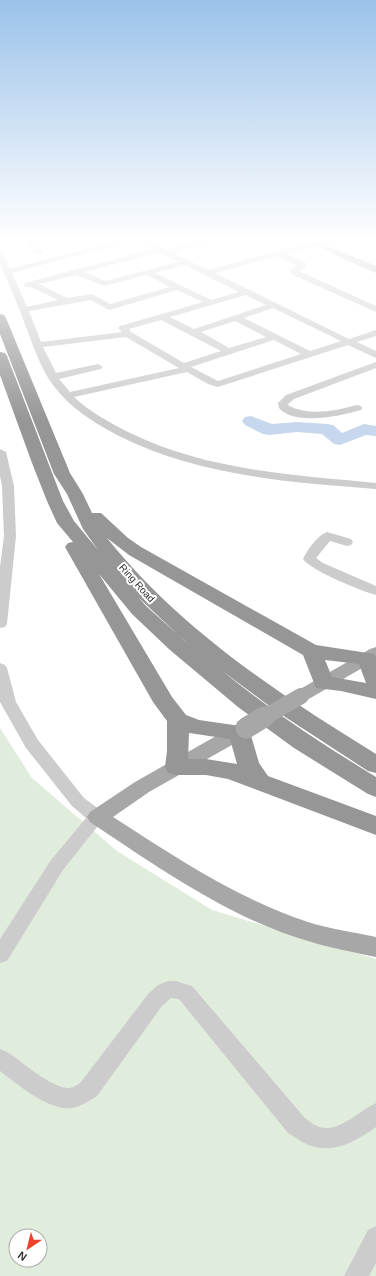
<svg xmlns="http://www.w3.org/2000/svg" width="376" height="1276" font-family="Helvetica,sans-serif">
<rect width="100%" height="100%" fill="#fff"/>
<path fill="#e1eddc" fill-rule="evenodd" d="M0 728 32 778 117 851 212 910 376 959V1276H0ZM16 1236H40V1260H16Z"/>
<g fill="none" stroke-linecap="round" stroke-linejoin="round">
<path fill="#c7d7ed" fill-rule="evenodd" d="M251 416 272 424 297 422 327 424 333 425 342 433 364 424 376 426V436L366 435 340 445 334 444 322 434 297 432 269 435 263 434 245 425 242 421 245 417Z"/>
<path fill="#ccc" fill-rule="evenodd" d="M32 242H42L36 246 43 251V255C37 256 31 250 27 246Z
M112 242H127L12 273 27 307 58 300 31 287H25L24 285 25 283 153 249 140 242H151L167 250 196 242H210L173 253 208 270 312 242H326L286 254 306 263V267L299 271 376 306V312L293 275 290 271 297 265 278 256 215 273 349 339 376 330V336L357 342 376 351V358L348 345 218 387 208 384 187 372 74 397C90 412 109 422 128 432 205 470 291 475 376 483V489C287 482 198 476 117 435 93 422 70 408 53 385 39 366 32 342 23 319 17 302 8 282 0 264V253L4 255 10 269ZM159 253 178 262 105 281 85 272ZM185 265 239 292 211 300 155 273ZM76 275 104 286 147 275 170 287 110 304 92 294 67 298 39 284ZM177 290 203 302 120 326 118 328 122 332 41 342 29 311 91 300 109 310ZM246 295 266 305 194 329 170 317ZM273 308 341 341 310 351 244 318ZM161 320 221 351 184 363 131 332 129 329ZM235 321 266 337 229 348 201 332ZM126 337 179 368 70 392 59 379 101 369 103 367 98 364 56 373 43 347ZM274 340 301 354 218 381 191 367Z
M376 362V368L294 399 288 404 289 406C311 416 334 411 357 405L361 406 362 408 361 410C341 416 294 426 279 408L278 403 286 395Z
M0 449 6 452 14 486 16 536 7 624 5 627 0 628V567L4 536 2 486 0 476Z
M327 532 351 539 353 542 351 545 347 546 330 541 316 558 323 563 376 586V595C361 591 310 570 303 559 307 550 318 535 327 532Z
M0 663 5 665 7 668 16 702 38 740 84 798 103 812 105 817 63 870 7 961 0 963V939L51 860 86 818 72 806 26 748 0 702Z
M168 981H176L192 986 304 1117C308 1120 312 1124 317 1126 338 1135 358 1111 376 1103V1127C353 1143 332 1156 304 1143 298 1140 294 1136 288 1133L179 999 171 998 162 1006 97 1096C89 1101 80 1107 71 1108 49 1111 17 1084 0 1071V1049L7 1052C23 1062 52 1089 70 1088 75 1087 78 1084 81 1082L148 994 158 985Z
M376 1226V1263L369 1276H344L368 1230Z"/>
<path fill="#a7a7a7" fill-rule="evenodd" d="M306 242H319L376 266V273Z
M376 647V660L307 700 301 702 295 700 292 696 295 692 370 649Z
M246 721 253 723 255 728 253 733 149 792 113 817C174 856 237 899 308 922 329 929 354 932 376 937V957C353 952 330 948 308 941 231 919 156 866 90 822L87 817 90 812 135 782 239 723Z"/>
<path fill="#969696" fill-rule="evenodd" d="M0 314 4 315 6 318 70 473 83 494 92 513H101L128 538 141 547 316 645 374 654 376 657V699L341 691 316 688 303 655 129 555 107 538C180 629 277 693 376 754V773L368 771 276 711 221 670C270 710 322 744 376 777V797L368 794 294 748 238 707 170 650 132 614 99 574 172 697 186 715 199 720 247 727 250 732 259 763 268 776 376 816V835L228 779 206 775H176L168 773 165 767 167 751V721L153 702 65 547 68 543 73 542 57 523 47 501 32 463 0 375V352L5 353 7 356 63 501 74 521 98 550 83 529 67 494 54 474 0 334ZM138 597 188 644 184 640 146 606ZM325 660 359 664 366 683 332 677ZM189 733 230 739 237 764 206 759H188Z"/>
<path stroke="#a7a7a7" stroke-width="16" d="M263 718 301 696"/>
<path stroke="#a7a7a7" stroke-width="21" d="M246 728 264 717"/>
</g>
<linearGradient id="sky" x2="0" y2="1"><stop stop-color="#9bc2ea"/><stop offset="0.57" stop-color="#fff"/><stop offset="1" stop-color="#fff" stop-opacity="0"/></linearGradient>
<rect width="376" height="421" fill="url(#sky)"/>
<g text-anchor="middle" dominant-baseline="central" stroke-width="4" stroke-linejoin="round" paint-order="stroke">
<g font-size="10" fill="#2f2f2f" stroke="#fff">
<text transform="translate(137 583) rotate(48)">Ring Road</text>
</g>
</g>
<g transform="translate(28 1248) rotate(215)"><circle r="19" fill="#ffffff" stroke="#acacac"/>
<path d="M0-3L7 15L0 10L-7 15Z" fill="#ed422a"/>
<text y="-6" font-size="11" font-weight="bold" text-anchor="middle" fill="#2f2f2f">N</text>
</g>
</svg>
